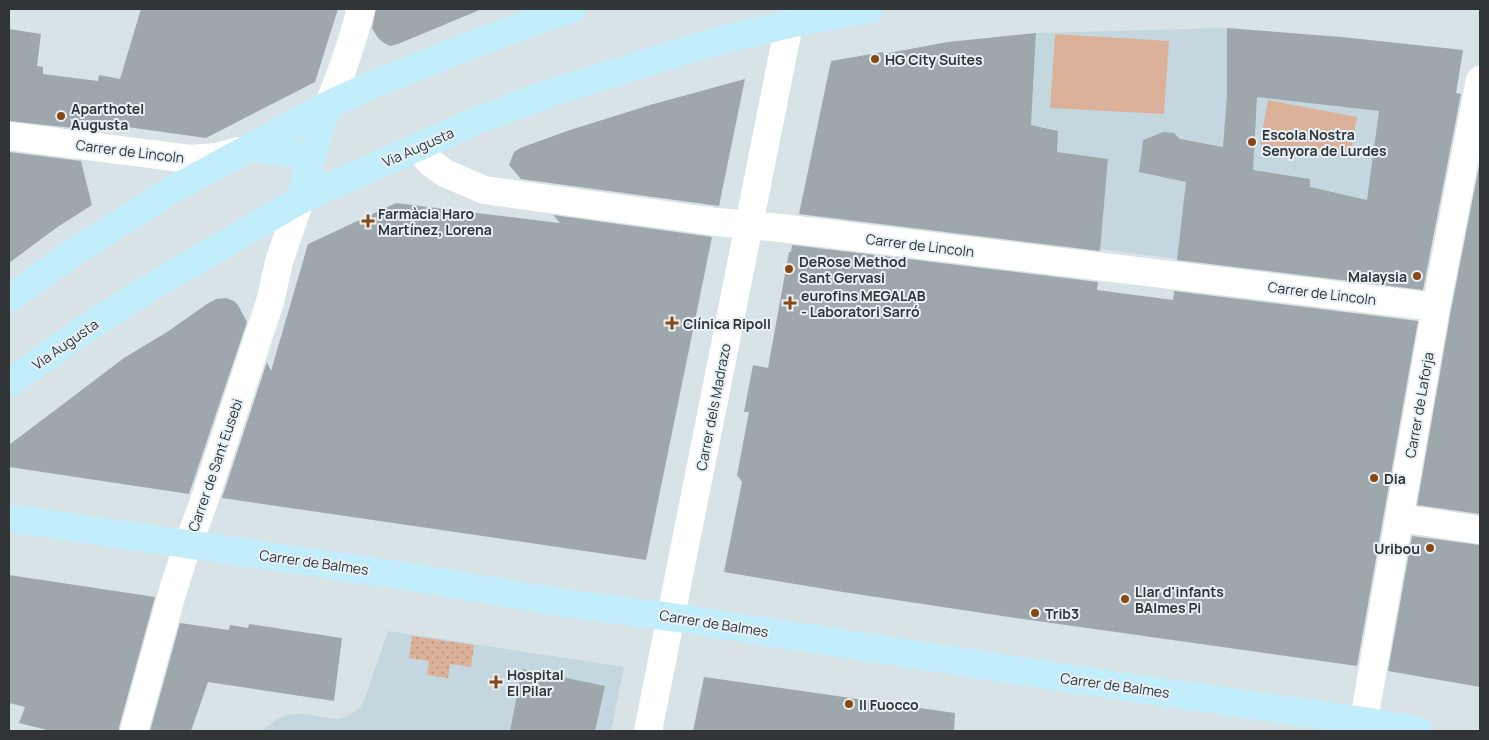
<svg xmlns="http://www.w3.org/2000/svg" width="1489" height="740" font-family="Manrope,sans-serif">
<defs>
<pattern id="grass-dots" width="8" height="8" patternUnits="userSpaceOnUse" patternTransform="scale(1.25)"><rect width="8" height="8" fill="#dbb299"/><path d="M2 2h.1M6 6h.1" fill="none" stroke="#b2927e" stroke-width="1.8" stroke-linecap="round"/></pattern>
</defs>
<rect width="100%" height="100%" fill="#d8e3e7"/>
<path fill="#c4d7df" d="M1227 28 1341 37 1451 49 1456 51 1461 57 1462 60 1459 69 1460 70 1434 216 1177 259 1100 249 1108 159 1056 153 1058 131 1031 125 1036 33Z
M388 631 624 667 611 731H261L277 719 292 714H305L337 719 348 716 359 709 365 698Z"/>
<path fill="url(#grass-dots)" d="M412 636 474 645 471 667 450 664 448 678 427 675 429 661 409 658Z"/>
<path fill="#dbb299" d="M1055 34 1169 41 1164 114 1050 108Z
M1268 100 1357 117 1350 159 1260 144Z"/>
<path fill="#9ea8ac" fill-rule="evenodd" d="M141 9H338L315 82 206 138 70 119 73 128 9 121V29L41 34 37 66 43 67V74L98 81 99 75 120 79Z
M376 9H482L398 44 390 46 384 43 378 38 372 28Z
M1227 28 1341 37 1463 50 1456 93 1461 94 1423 290 1177 260 1186 182 1139 172 1143 140 1163 132 1174 133 1180 139 1223 147 1227 94ZM1257 97 1379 111 1367 200 1310 187V179L1253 170Z
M1036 33 1031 125 1058 131 1057 152 1108 159 1100 251 799 214 831 61 883 52V54L948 42Z
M745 79 719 206 521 179 509 165 514 152 520 148 570 130 650 105Z
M9 152 81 161 92 205 56 228 9 263Z
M1480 161V514L1417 505 1451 310Z
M396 203 560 223 553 215 712 237 646 560 222 498 267 362 271 371 308 244Z
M792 245 1098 282 1097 290 1173 300 1174 291 1418 321 1357 666 1009 617 843 592 724 572 742 482 737 475 749 412H744L753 365 768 368 789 252H791Z
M226 298 234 301 238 305 247 322 189 494 9 467V445L124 358 167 332 207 304 216 299Z
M1412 536 1480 545V687L1388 671Z
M9 575 155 597 119 727V731H51L19 723 25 707 9 703Z
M180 623 229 630 230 625 248 628 249 624 342 638 334 701 208 682 191 731H150Z
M522 669 605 686 595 731H510Z
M704 677 955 713 954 731H693Z"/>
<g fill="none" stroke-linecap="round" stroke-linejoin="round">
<path stroke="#fff" stroke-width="28" d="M328 105C342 74 352 42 361 9
M9 136 190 159 216 157 239 151
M417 148 431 163 445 173 484 190 717 222 781 228 1436 307
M1399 518 1480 530
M134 731 173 590 188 544 202 507 270 302 279 262 300 200
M648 731 789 24
M1362 731 1436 307 1480 80"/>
<path stroke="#c2eefb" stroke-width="28" d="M250 148 279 151 312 157
M300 200 319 131 328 105
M9 299 71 254 172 190 328 105 374 84 482 41 555 14 572 9
M9 383 85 329 156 284 300 200 478 120 547 94 623 70 721 40 789 24 870 9
M9 518 411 577 565 603 671 617 1099 683 1364 721 1419 731"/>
</g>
<g fill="#894715" stroke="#e6f0f5" stroke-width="2">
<circle cx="875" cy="59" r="5"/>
<circle cx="61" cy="116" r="5"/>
<circle cx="1252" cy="142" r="5"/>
<path d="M365.5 213.5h5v5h5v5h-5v5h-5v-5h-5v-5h5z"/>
<circle cx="789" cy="269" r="5"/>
<circle cx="1417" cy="276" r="5"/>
<path d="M787.5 295.5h5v5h5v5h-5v5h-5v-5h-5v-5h5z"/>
<path d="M669.5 315.5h5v5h5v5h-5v5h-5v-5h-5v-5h5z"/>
<circle cx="1374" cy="478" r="5"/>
<circle cx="1430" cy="548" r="5"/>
<circle cx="1125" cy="599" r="5"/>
<circle cx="1035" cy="613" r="5"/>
<path d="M493.5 674.5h5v5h5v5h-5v5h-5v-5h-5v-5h5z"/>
<circle cx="849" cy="704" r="5"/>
</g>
<g text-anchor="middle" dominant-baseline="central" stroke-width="4" stroke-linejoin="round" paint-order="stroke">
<g font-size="14" font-weight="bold" fill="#313537" stroke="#e6f0f5" text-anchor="start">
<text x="885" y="59">HG City Suites</text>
<text x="71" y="108">Aparthotel<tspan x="71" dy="16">Augusta</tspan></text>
<text x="1262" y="134">Escola Nostra<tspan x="1262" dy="16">Senyora de Lurdes</tspan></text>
<text x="378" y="213">Farmàcia Haro<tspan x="378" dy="16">Martínez, Lorena</tspan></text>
<text x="799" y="261">DeRose Method<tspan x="799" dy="16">Sant Gervasi</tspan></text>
<text x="1407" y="276" text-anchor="end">Malaysia</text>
<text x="801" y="295">eurofins MEGALAB<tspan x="801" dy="16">- Laboratori Sarró</tspan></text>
<text x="683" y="323">Clínica Ripoll</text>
<text x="1384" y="478">Dia</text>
<text x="1420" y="548" text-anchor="end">Uribou</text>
<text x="1135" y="591">Llar d'infants<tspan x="1135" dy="16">BAlmes Pi</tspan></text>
<text x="1045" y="613">Trib3</text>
<text x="507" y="674">Hospital<tspan x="507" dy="16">El Pilar</tspan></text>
<text x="859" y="704">Il Fuocco</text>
</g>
<g font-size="14" fill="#313537" stroke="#e6f0f5">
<text transform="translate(418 147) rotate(-24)">Via Augusta</text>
<text transform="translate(130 151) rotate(7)">Carrer de Lincoln</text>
<text transform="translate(920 245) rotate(7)">Carrer de Lincoln</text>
<text transform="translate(1322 293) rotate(7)">Carrer de Lincoln</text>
<text transform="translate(65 344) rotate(-35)">Via Augusta</text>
<text transform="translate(1419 405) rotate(-80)">Carrer de Laforja</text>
<text transform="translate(713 407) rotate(-79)">Carrer dels Madrazo</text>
<text transform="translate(215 465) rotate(-71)">Carrer de Sant Eusebi</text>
<text transform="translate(314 562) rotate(8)">Carrer de Balmes</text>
<text transform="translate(714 623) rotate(9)">Carrer de Balmes</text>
<text transform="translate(1115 685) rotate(8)">Carrer de Balmes</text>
</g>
</g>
<rect width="1489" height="740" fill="none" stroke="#313537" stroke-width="20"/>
</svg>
